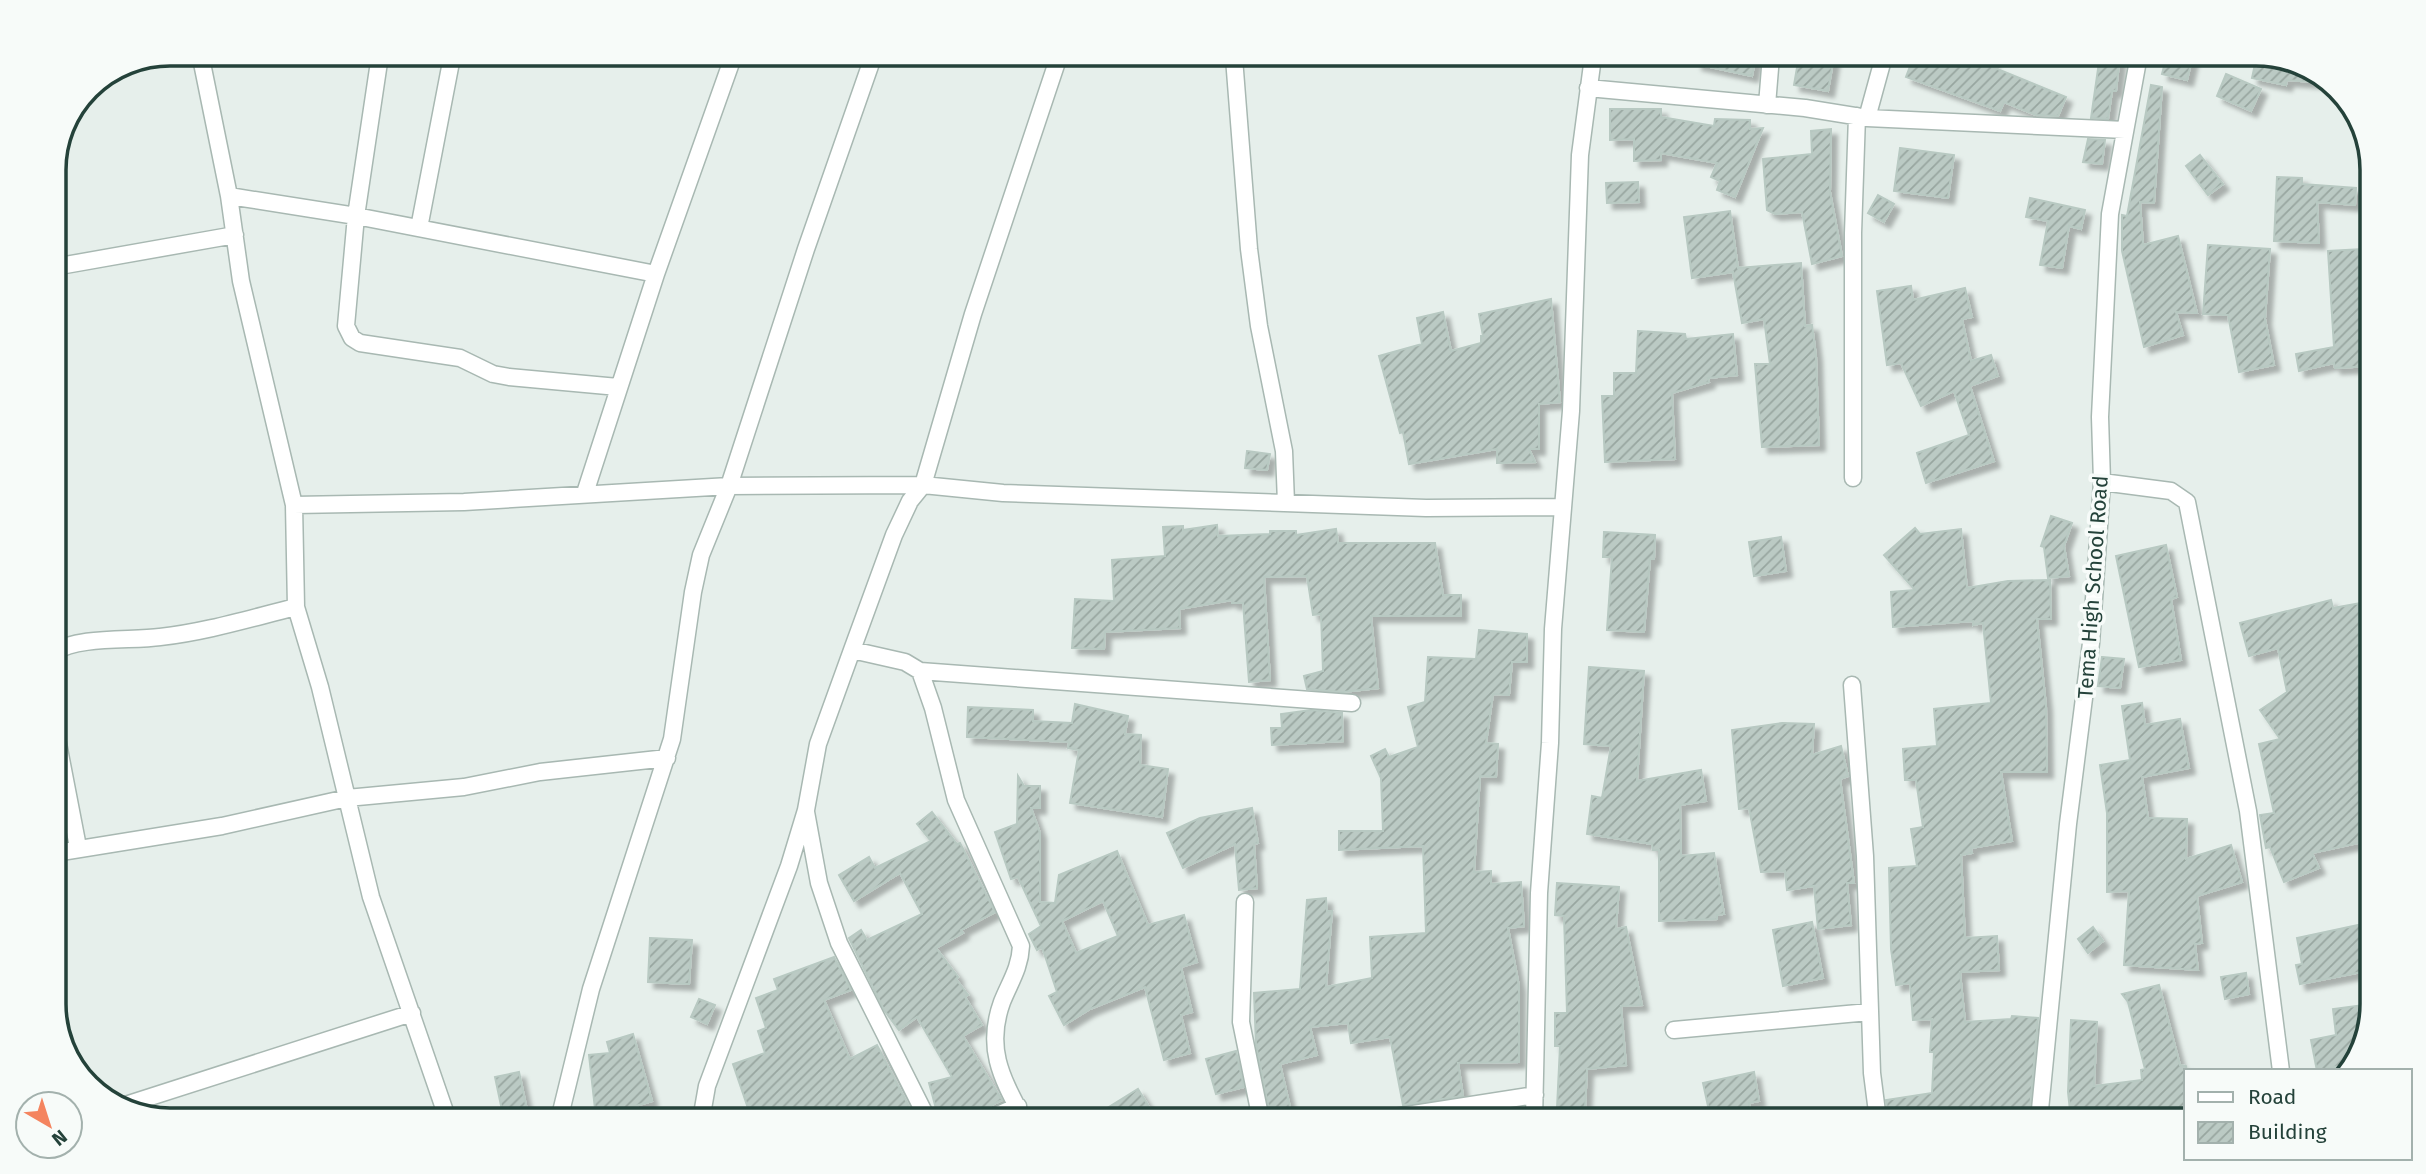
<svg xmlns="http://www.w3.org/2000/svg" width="2426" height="1174" font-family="'Fira Sans',sans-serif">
<defs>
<pattern id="building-hatch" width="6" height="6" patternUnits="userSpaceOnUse" patternTransform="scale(1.75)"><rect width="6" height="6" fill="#bbcac4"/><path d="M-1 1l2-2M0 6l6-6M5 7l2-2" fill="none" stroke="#98a6a0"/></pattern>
<filter id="shadow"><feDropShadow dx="6" dy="6" stdDeviation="2" flood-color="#0004"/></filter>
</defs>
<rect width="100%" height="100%" fill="#e6efeb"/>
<path fill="url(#building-hatch)" stroke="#b8c9c2" stroke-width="2" fill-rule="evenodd" filter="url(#shadow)" d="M1996 55 1990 66 2066 97 2058 116 2036 115 2004 102 2000 111 1906 77 1914 56Z
M2100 55H2120L2116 91H2112L2108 119 2091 118Z
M2167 55H2193L2187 80 2162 74Z
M2257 55 2306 66 2326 83 2287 80 2286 85 2252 78Z
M1756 56 1752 76 1696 64 1697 57Z
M1799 56H1834L1828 91 1794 85Z
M2226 74 2261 89 2251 111 2217 96Z
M2151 85 2162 87 2154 203 2140 202 2143 245 2178 236 2197 313 2176 312 2183 335 2144 347 2122 251V215L2127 216Z
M1610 109H1661V117L1714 126 1715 119 1750 120V129L1763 128 1735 197 1717 190 1720 181 1711 177 1717 163 1661 153V160L1634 161V139L1610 140Z
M1831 129 1830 192 1842 256 1812 264 1802 212 1775 214 1767 210 1763 159 1812 154 1811 131Z
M2088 139 2105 140 2102 164 2083 162Z
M1900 148 1954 155 1948 198 1894 191Z
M2200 155 2223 184 2208 195 2186 166Z
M2277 177 2302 178V184L2356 188 2355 205 2317 202 2319 243 2274 241Z
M1638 182 1639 202 1607 203 1606 183Z
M1878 195 1894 204 1884 222 1868 213Z
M2030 198 2085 210 2081 229 2069 226 2062 268 2040 265 2048 221 2026 217Z
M1730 211 1738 268 1801 263 1805 326 1812 325 1816 356 1819 445 1762 447 1755 364H1770L1764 319 1742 323 1733 272 1692 278 1684 217Z
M2208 245 2270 249 2265 319 2274 365 2239 372 2228 315 2203 314Z
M2363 249 2366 306H2372V366L2335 368 2334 363 2299 371 2296 354 2334 347 2328 251Z
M1911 286 1913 300 1965 288 1972 317 1962 319 1971 361 1991 355 1998 376 1970 386 1994 461 1926 483 1917 453 1969 435 1954 391 1921 406 1901 363 1887 365 1877 291Z
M1551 299 1560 402 1539 404V449H1529L1535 462 1497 463V449L1409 464 1403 432 1400 433 1379 356 1422 344 1417 318 1443 312 1451 351 1481 343V336H1483L1479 314Z
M1638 331 1685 334 1686 339 1733 334 1737 375 1708 378 1709 382 1672 393 1675 459 1605 462 1602 396H1614V373H1636Z
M1247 451 1270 454 1267 470 1245 468Z
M2051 516 2072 523 2064 546 2069 576 2048 578 2044 547 2041 546Z
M1217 525 1218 536 1270 534V531H1296V535L1336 529 1338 543H1435L1443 595H1461V616H1371L1378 688 1343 692 1307 689 1304 676 1323 671 1321 614 1313 615 1307 576 1264 577 1270 680 1249 682 1243 603H1232V600L1179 609 1180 628 1105 632 1104 649 1072 648 1075 599 1114 601 1112 560 1165 556 1163 527 1183 526V530Z
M1915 528 1920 534 1961 529 1967 588 2008 581 2050 580 2051 619H2037L2046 706 2047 772H2001L2012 841 1971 848 1972 853 1961 855 1965 938 1997 936 1999 970 1960 972 1965 1022 2011 1019 2012 1016 2038 1018 2029 1120H1888L1886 1100 1932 1093 1934 1052H1930L1932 1019 1913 1020 1910 983 1896 985 1891 949 1889 868 1917 866 1911 829 1923 827 1916 780H1905L1903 749 1937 746 1934 709 1991 703 1983 623 1973 625V621L1893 627 1891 592 1915 590 1884 555Z
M1604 532 1655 535 1654 559H1650L1644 632 1607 630 1612 557H1603Z
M1781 537 1786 571 1754 576 1749 542Z
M2166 545 2177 597 2171 599 2181 660 2139 667 2116 556Z
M2331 600 2333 608 2372 601V840L2312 853 2319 868 2284 882 2270 847 2266 848 2260 815 2274 813 2259 744 2280 739 2260 710 2287 692 2278 648 2249 656 2240 623Z
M1479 630 1527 634V662H1512L1509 695 1493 694 1486 743 1498 744 1496 777 1480 776 1474 872 1491 871V884L1521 882 1524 926 1508 928 1519 986V1062L1458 1063 1463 1096 1403 1105 1390 1037 1351 1043 1348 1023 1310 1027 1317 1055 1280 1064 1293 1120H1271L1256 1045 1254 993 1300 989 1307 900 1326 898 1327 911H1332L1326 987 1372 978 1370 937 1426 933 1423 846 1339 850V831H1383L1381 778 1371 756 1385 749 1389 757 1418 747 1408 707 1425 702 1428 657 1476 659Z
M2102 657 2124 659 2120 688 2098 686Z
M1589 667 1644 671 1637 781 1701 770 1706 801 1680 805 1681 856 1714 853 1724 914 1717 915V919L1659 921V850H1653L1652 844 1587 834 1592 796 1602 798 1611 746 1584 744Z
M2142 703 2145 725 2180 719 2189 768 2142 777 2148 818 2187 819 2186 859 2231 845 2242 882 2197 896 2202 943 2195 944 2198 970 2124 965 2129 891 2107 892V813L2100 765 2130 760 2122 706Z
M1075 704 1128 716 1125 734 1141 735 1140 765 1168 769 1162 817 1070 803 1079 750 1068 748 1069 742 967 737 968 707 1033 710V721L1072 723Z
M1311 710 1342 713 1343 741 1272 745 1271 728H1282L1281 714Z
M1782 723 1814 724 1812 755 1841 746 1848 776 1840 779 1854 883H1847L1851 925 1818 929 1814 886 1787 890 1785 871 1761 872 1749 808 1739 809 1732 730Z
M1018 776 1024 786H1040V808H1031L1040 833V902L1055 903 1059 875 1117 851 1148 925 1184 915 1197 962 1181 967 1192 1012 1181 1015 1190 1053 1164 1060 1145 987 1090 1009 1064 1025 1049 996 1057 992 1042 947 1037 950 1029 934 1041 926 1018 877 1011 879 995 832 1017 824ZM1103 901 1118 936 1076 953 1062 921Z
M1252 808 1258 843 1254 844 1257 888 1239 890 1235 844 1183 868 1167 833 1200 818Z
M932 812 957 844 960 843 995 912 961 930 963 933 936 948 958 977 956 979 968 995 965 997 982 1025 963 1036 1002 1100 982 1110 979 1106 938 1116 929 1083 952 1077 917 1017 899 1030 884 1010 849 938 861 930 867 940 922 914 900 873 854 901 839 875 869 857 875 868 931 841 917 824Z
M1557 883 1619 887 1616 929 1626 927 1642 1005 1621 1006 1626 1065 1587 1069 1585 1110 1557 1108 1560 1046H1555V1013H1567L1564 916 1555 915Z
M1812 922 1823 978 1783 986 1773 930Z
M2372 922V970L2300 984 2296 965 2302 964 2297 938Z
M2093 927 2103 941 2088 953 2078 939Z
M650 938 692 940 689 984 648 982Z
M834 957 851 990 824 1000 850 1059 877 1045 916 1120H844L834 1106 794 1120H752L733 1064 765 1053 758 1031 766 1028 756 998 778 990 774 979Z
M2246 973 2249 994 2225 999 2221 977Z
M2159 985 2180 1065 2186 1066V1111L2177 1112 2178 1120H2071L2068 1092 2071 1020 2097 1022 2094 1086 2142 1080 2141 1070 2145 1069 2128 1002 2122 994Z
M699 999 715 1005 707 1024 691 1017Z
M2372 1004 2360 1054 2352 1063 2317 1071 2311 1040 2336 1035 2333 1009Z
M633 1034 652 1101 596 1118 589 1055 610 1053 607 1042Z
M1236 1051 1244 1087 1216 1094 1206 1059Z
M519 1072 527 1110 503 1115 495 1077Z
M1754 1072 1759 1101 1749 1103 1752 1120H1711L1703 1083Z
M1138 1089 1157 1120H1088Z"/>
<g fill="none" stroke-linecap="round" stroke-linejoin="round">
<defs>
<path id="minor" d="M1234 58 1249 249 1259 326 1284 451 1286 503
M379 62 356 216 346 326 352 338 360 343 460 358 493 374 509 377 618 387
M202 63 229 196 241 281 294 505 296 607 320 687 371 897 448 1120
M1588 88 1805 108 1867 118 2125 130
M1767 105 1771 56
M1867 118 1884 56
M229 196 356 216 656 274
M419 228 451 62
M54 267 235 235
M1853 478V233L1857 116
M2102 482 2171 491 2187 502 2248 811 2281 1071
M585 493 656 274 732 60
M294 505 464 502 729 486 923 485 1003 493 1426 508 1561 507
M852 650 905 662 920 671 1352 703
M55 652C77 636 132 641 160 637 206 632 251 618 296 607
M920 671 933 708 956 800 1021 946C1020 968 1010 982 1002 1002 985 1049 1002 1078 1024 1120
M1852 685 1865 856 1872 1073 1878 1120
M55 728 78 847
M806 812 819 883 839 943 928 1120
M55 853 222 826 347 798 464 787 540 772 667 758
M1245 902 1241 1022 1261 1120
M1674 1030 1869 1012
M119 1107 412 1013
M559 1120 591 989 672 739 693 592 701 555 729 486 806 249 872 60
M701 1120 707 1086 789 866 806 810 818 744 852 650 894 535 910 501 923 485 973 314 1058 59
M986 1120 1018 1106
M1375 1120 1535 1095
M1534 1120 1539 893 1550 743 1553 629 1571 411 1580 155 1593 57
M2039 1120 2068 824 2091 643 2102 482 2100 417 2110 214 2139 55"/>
</defs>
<use href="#minor" stroke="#a8b8b2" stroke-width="19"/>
<use href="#minor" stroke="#fff" stroke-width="16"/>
</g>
<g text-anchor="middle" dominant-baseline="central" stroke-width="7" stroke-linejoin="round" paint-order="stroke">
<g font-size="21" fill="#24423a" stroke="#f7fbf9">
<text transform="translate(2093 587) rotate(-86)">Tema High School Road</text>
</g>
</g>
<path d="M0 0H2426V1174H0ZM170 66H2256A104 104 0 0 1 2360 170V1004A104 104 0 0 1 2256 1108H170A104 104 0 0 1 66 1004V170A104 104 0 0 1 170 66Z" fill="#f7fbf9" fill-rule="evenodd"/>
<path fill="none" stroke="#24423a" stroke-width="3.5" d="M170 66H2256A104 104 0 0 1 2360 170V1004A104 104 0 0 1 2256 1108H170A104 104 0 0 1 66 1004V170A104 104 0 0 1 170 66Z"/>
<rect x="2184" y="1069" width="228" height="91" fill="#f7fbf9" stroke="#a3b1ad" stroke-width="2"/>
<rect x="2198" y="1092" width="35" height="10" fill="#ffffff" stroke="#a3b1ad" stroke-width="2"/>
<text x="2248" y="1104" font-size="21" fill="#24423a">Road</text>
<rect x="2198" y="1122" width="35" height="21" fill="url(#building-hatch)" stroke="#a3b1ad" stroke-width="2"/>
<text x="2248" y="1139" font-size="21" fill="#24423a">Building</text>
<g transform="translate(49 1125) rotate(141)"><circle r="33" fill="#f7fbf9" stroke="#a3b1ad" stroke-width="2"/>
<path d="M0-5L12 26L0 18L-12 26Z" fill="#f4845f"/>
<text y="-10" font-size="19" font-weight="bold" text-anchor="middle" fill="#24423a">N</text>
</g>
</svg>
